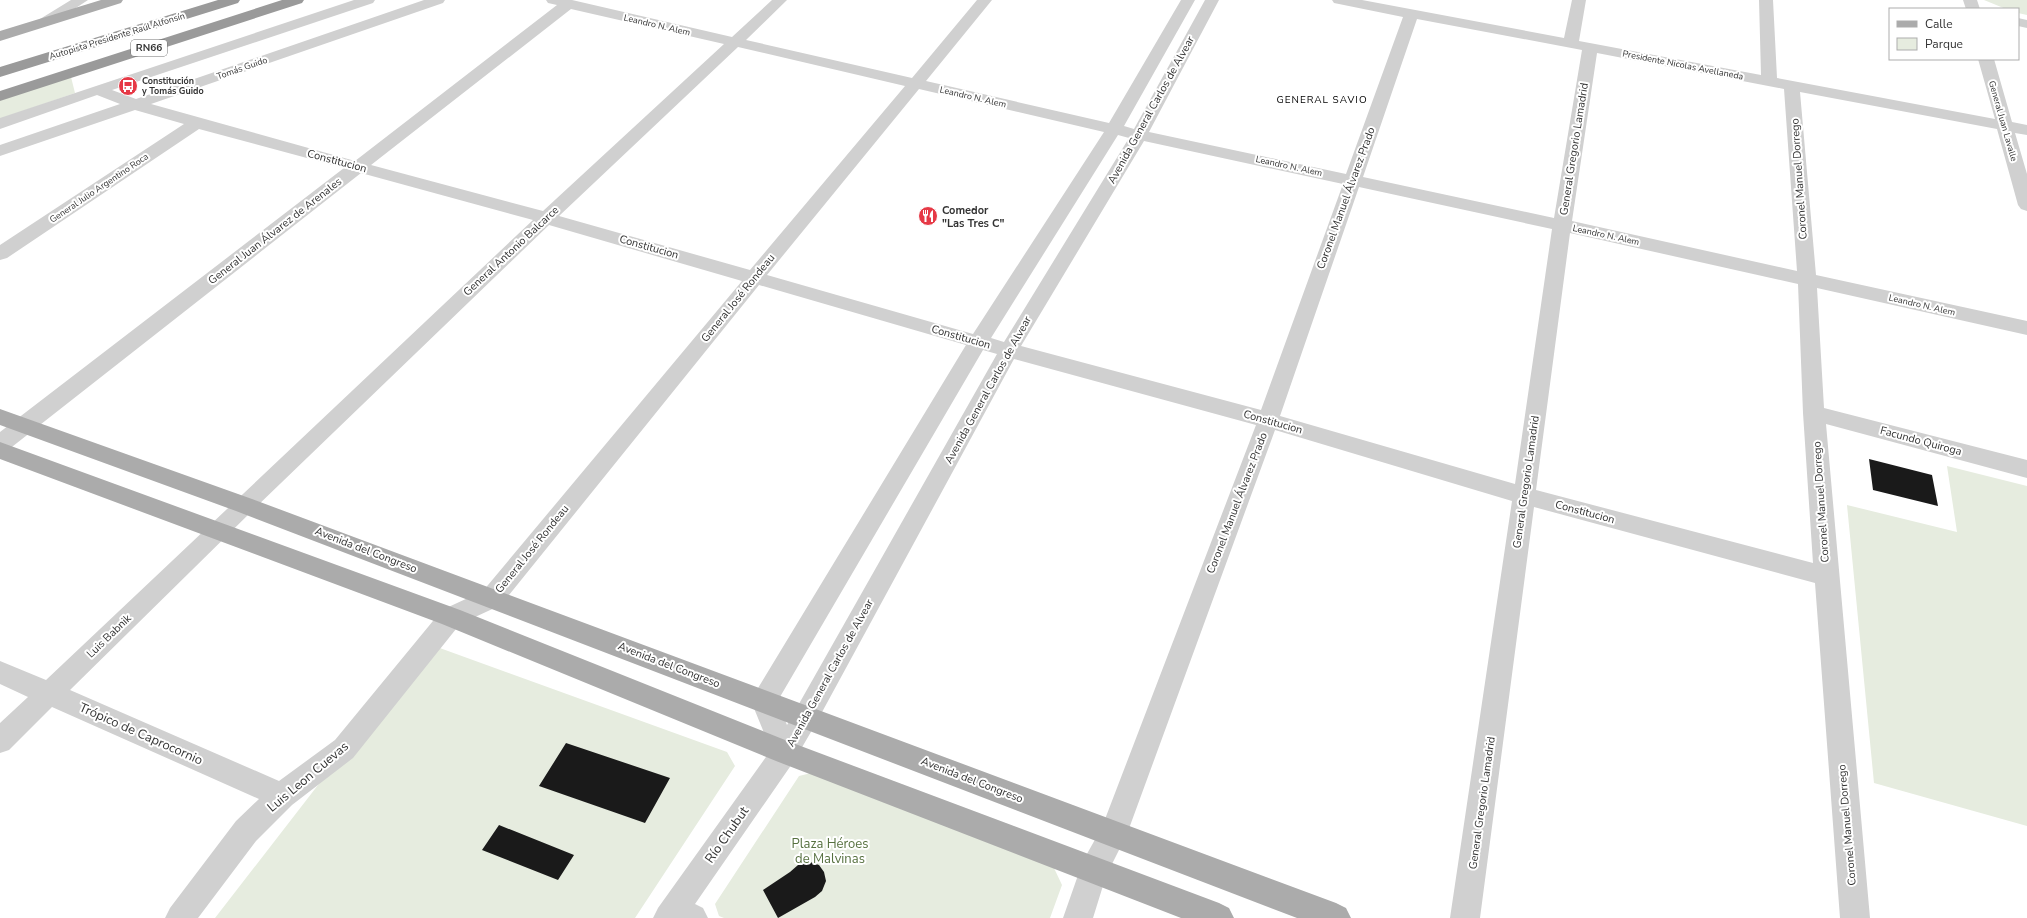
<svg xmlns="http://www.w3.org/2000/svg" width="2027" height="918" font-family="'Nunito Sans',sans-serif">
<rect width="100%" height="100%" fill="#fff"/>
<path fill="#e6ecdf" d="M1984 0H2027V15L2018 13V9H2006Z
M71 77 75 93 0 119V100Z
M1947 466 2027 486V826L1874 783 1847 505 1957 532Z
M437 647 727 752 735 766 635 918H215L421 652Z
M811 773 1054 868 1062 885 1050 918H724L719 916 715 904 799 776Z"/>
<path fill="#1a1a1a" d="M1869 459 1932 475 1938 506 1873 490Z
M566 743 670 778 645 823 539 786Z
M499 825 574 855 558 880 482 850Z
M810 862 819 865 824 872 826 881 822 891 815 897 778 918 763 890 790 872 798 865Z"/>
<g fill="none" stroke-linecap="round" stroke-linejoin="round">
<path fill="#d0d0d0" fill-rule="evenodd" d="M71 0H88L50 25H40L38 22 40 19Z
M354 0H375L373 3 112 90 136 99 424 0H445L443 3 151 104 355 161 557 5 548 3 546 0H572L732 37 772 0H787L746 40 912 78 977 0H992L926 81 1109 123 1181 0H1195L1124 126 1134 129 1205 0H1219L1149 132 1346 174 1403 17 1339 4 1334 3 1332 0H1362L1564 38 1572 0H1586L1579 41 1761 75 1759 0H1773L1777 78 1995 119 1978 59H1994L2012 122 2027 125V135L2015 133 2027 174V211L2021 209 2018 205 1997 129 1800 92 1816 275 2027 321V335L1817 288 1824 408 2027 460V478L1826 424 1870 918H1840L1815 583 1534 507 1480 918H1450L1512 501 1275 430 1127 834 1106 876 1093 918H1063L1083 861 1102 827 1256 425 1014 359 815 725 794 761 695 904 703 908 708 918H653L658 908 771 750 751 701 755 693 966 345 759 285 501 605 460 624 353 758 292 805 256 841 198 918H165L170 908 236 821 259 799 52 707 9 750 0 753V723L28 697 0 684V661L46 680 533 220 361 173 8 450 0 452V432L344 168 199 129 7 258 0 260V245L184 124 135 110 0 156V145L120 104 97 95 0 129V118ZM571 9 724 44 543 211 371 165ZM1417 19 1582 50 1554 218 1363 177ZM738 47 905 86 750 270 559 216ZM1597 53 1784 89 1797 271 1572 221ZM919 89 1104 132 973 334 767 275ZM1118 135 1129 138 1004 342 991 338ZM1144 141 1343 184 1261 410 1021 346ZM1359 187 1552 229 1515 484 1280 416ZM549 225 742 281 483 591 442 610 335 740 279 781 70 690 252 511ZM1570 233 1798 284 1803 413 1813 563 1536 490ZM983 350 997 354 787 725 777 702Z
M1963 0H1977L1980 9H1966Z
M2018 18 2027 20V28L2018 26Z"/>
<path fill="#ababab" fill-rule="evenodd" d="M101 0H123L121 3 0 41V31Z
M0 409 252 499 1336 903 1346 908 1351 918H1297L236 511 0 425Z
M0 442 460 610 790 742 1219 903 1229 908 1234 918H1181L776 761 442 624 0 459Z"/>
<path fill="#9a9a9a" fill-rule="evenodd" d="M218 0H240L238 3 0 77V67Z
M282 0H304L302 3 0 101V91Z"/>
</g>
<defs>
<symbol id="bus-disc" viewBox="-11 -11 22 22"><circle r="9.5" fill="#e63946" stroke="#fff"/><path d="M-5-6H5V4H4V6H2V4H-2V6H-4V4H-5ZM-3.5-4V0h7V-4ZM-3.5 1.2v1.5H-2V1.2ZM2 1.2v1.5H3.5V1.2Z" fill="#fff"/></symbol>
<symbol id="restaurant-disc" viewBox="-11 -11 22 22"><circle r="9.5" fill="#e63946" stroke="#fff"/><path d="M-5-6h1v4h1v-4h1v4h1v-4h1v5L-1.5 .5V6h-2V.5L-5-1ZM5-6V6H3V1.5H1.5Q1.5-4 5-6Z" fill="#fff"/></symbol>
</defs>
<g fill-rule="evenodd">
<use href="#bus-disc" x="117" y="75" width="22" height="22"/>
<use href="#restaurant-disc" x="917" y="205" width="22" height="22"/>
</g>
<g text-anchor="middle" dominant-baseline="central" stroke-width="4" stroke-linejoin="round" paint-order="stroke">
<g font-size="9" fill="#333" stroke="#fff">
<text transform="translate(657 25) rotate(13)">Leandro N. Alem</text>
<text transform="translate(117 36) rotate(-17)">Autopista Presidente Raúl Alfonsín</text>
<text transform="translate(1683 65) rotate(11)">Presidente Nicolas Avellaneda</text>
<text transform="translate(242 68) rotate(-19)">Tomás Guido</text>
<text transform="translate(973 97) rotate(13)">Leandro N. Alem</text>
<text transform="translate(2003 121) rotate(74)">General Juan Lavalle</text>
<text transform="translate(1289 166) rotate(12)">Leandro N. Alem</text>
<text transform="translate(99 188) rotate(-34)">General Julio Argentino Roca</text>
<text transform="translate(1606 235) rotate(12)">Leandro N. Alem</text>
<text transform="translate(1922 305) rotate(13)">Leandro N. Alem</text>
</g>
<g font-size="9" font-weight="bold" fill="#333" stroke="#fff" text-anchor="start">
<text x="142" y="81">Constitución<tspan x="142" dy="10">y Tomás Guido</tspan></text>
</g>
<rect fill="#fff" stroke="#707070" stroke-width="1" x="131" y="40" width="36" height="16" rx="3"/>
<g font-size="10" font-weight="bold" fill="#333">
<text x="149" y="48">RN66</text>
</g>
<g font-size="10" letter-spacing="1" fill="#000" stroke="#fff">
<text x="1322" y="100">GENERAL SAVIO</text>
</g>
<g font-size="11" fill="#333" stroke="#fff">
<text transform="translate(1151 110) rotate(-61)">Avenida General Carlos de Alvear</text>
<text transform="translate(1574 149) rotate(-81)">General Gregorio Lamadrid</text>
<text transform="translate(337 161) rotate(15)">Constitucion</text>
<text transform="translate(1799 179) rotate(-94)">Coronel Manuel Dorrego</text>
<text transform="translate(1346 198) rotate(-70)">Coronel Manuel Álvarez Prado</text>
<text transform="translate(275 231) rotate(-38)">General Juan Álvarez de Arenales</text>
<text transform="translate(649 247) rotate(16)">Constitucion</text>
<text transform="translate(511 251) rotate(-43)">General Antonio Balcarce</text>
<text transform="translate(738 298) rotate(-51)">General José Rondeau</text>
<text transform="translate(961 337) rotate(16)">Constitucion</text>
<text transform="translate(988 390) rotate(-61)">Avenida General Carlos de Alvear</text>
<text transform="translate(1273 422) rotate(16)">Constitucion</text>
<text transform="translate(1921 441) rotate(15)">Facundo Quiroga</text>
<text transform="translate(1526 482) rotate(-82)">General Gregorio Lamadrid</text>
<text transform="translate(1821 502) rotate(-94)">Coronel Manuel Dorrego</text>
<text transform="translate(1237 503) rotate(-69)">Coronel Manuel Álvarez Prado</text>
<text transform="translate(1585 512) rotate(15)">Constitucion</text>
<text transform="translate(532 549) rotate(-51)">General José Rondeau</text>
<text transform="translate(366 550) rotate(21)">Avenida del Congreso</text>
<text transform="translate(109 636) rotate(-44)">Luis Babnik</text>
<text transform="translate(669 665) rotate(21)">Avenida del Congreso</text>
<text transform="translate(830 673) rotate(-61)">Avenida General Carlos de Alvear</text>
<text transform="translate(972 780) rotate(21)">Avenida del Congreso</text>
<text transform="translate(1482 803) rotate(-82)">General Gregorio Lamadrid</text>
<text transform="translate(1847 825) rotate(-95)">Coronel Manuel Dorrego</text>
</g>
<g font-size="11" font-weight="bold" fill="#333" stroke="#fff" text-anchor="start">
<text x="942" y="210">Comedor<tspan x="942" dy="13">"Las Tres C"</tspan></text>
</g>
<g font-size="13" fill="#333" stroke="#fff">
<text transform="translate(141 734) rotate(24)">Trópico de Caprocornio</text>
<text transform="translate(308 777) rotate(-40)">Luis Leon Cuevas</text>
<text transform="translate(727 835) rotate(-55)">Río Chubut</text>
</g>
<g font-size="13" fill="#56703f" stroke="#fff">
<text x="830" y="844">Plaza Héroes<tspan x="830" dy="15">de Malvinas</tspan></text>
</g>
</g>
<rect x="1889" y="8" width="130" height="52" fill="#ffffff" stroke="#adadad"/>
<rect x="1897" y="21" width="20" height="6" fill="#ababab" stroke="#adadad"/>
<text x="1925" y="28" font-size="12" fill="#333333">Calle</text>
<rect x="1897" y="38" width="20" height="12" fill="#e6ecdf" stroke="#adadad"/>
<text x="1925" y="48" font-size="12" fill="#333333">Parque</text>
</svg>
